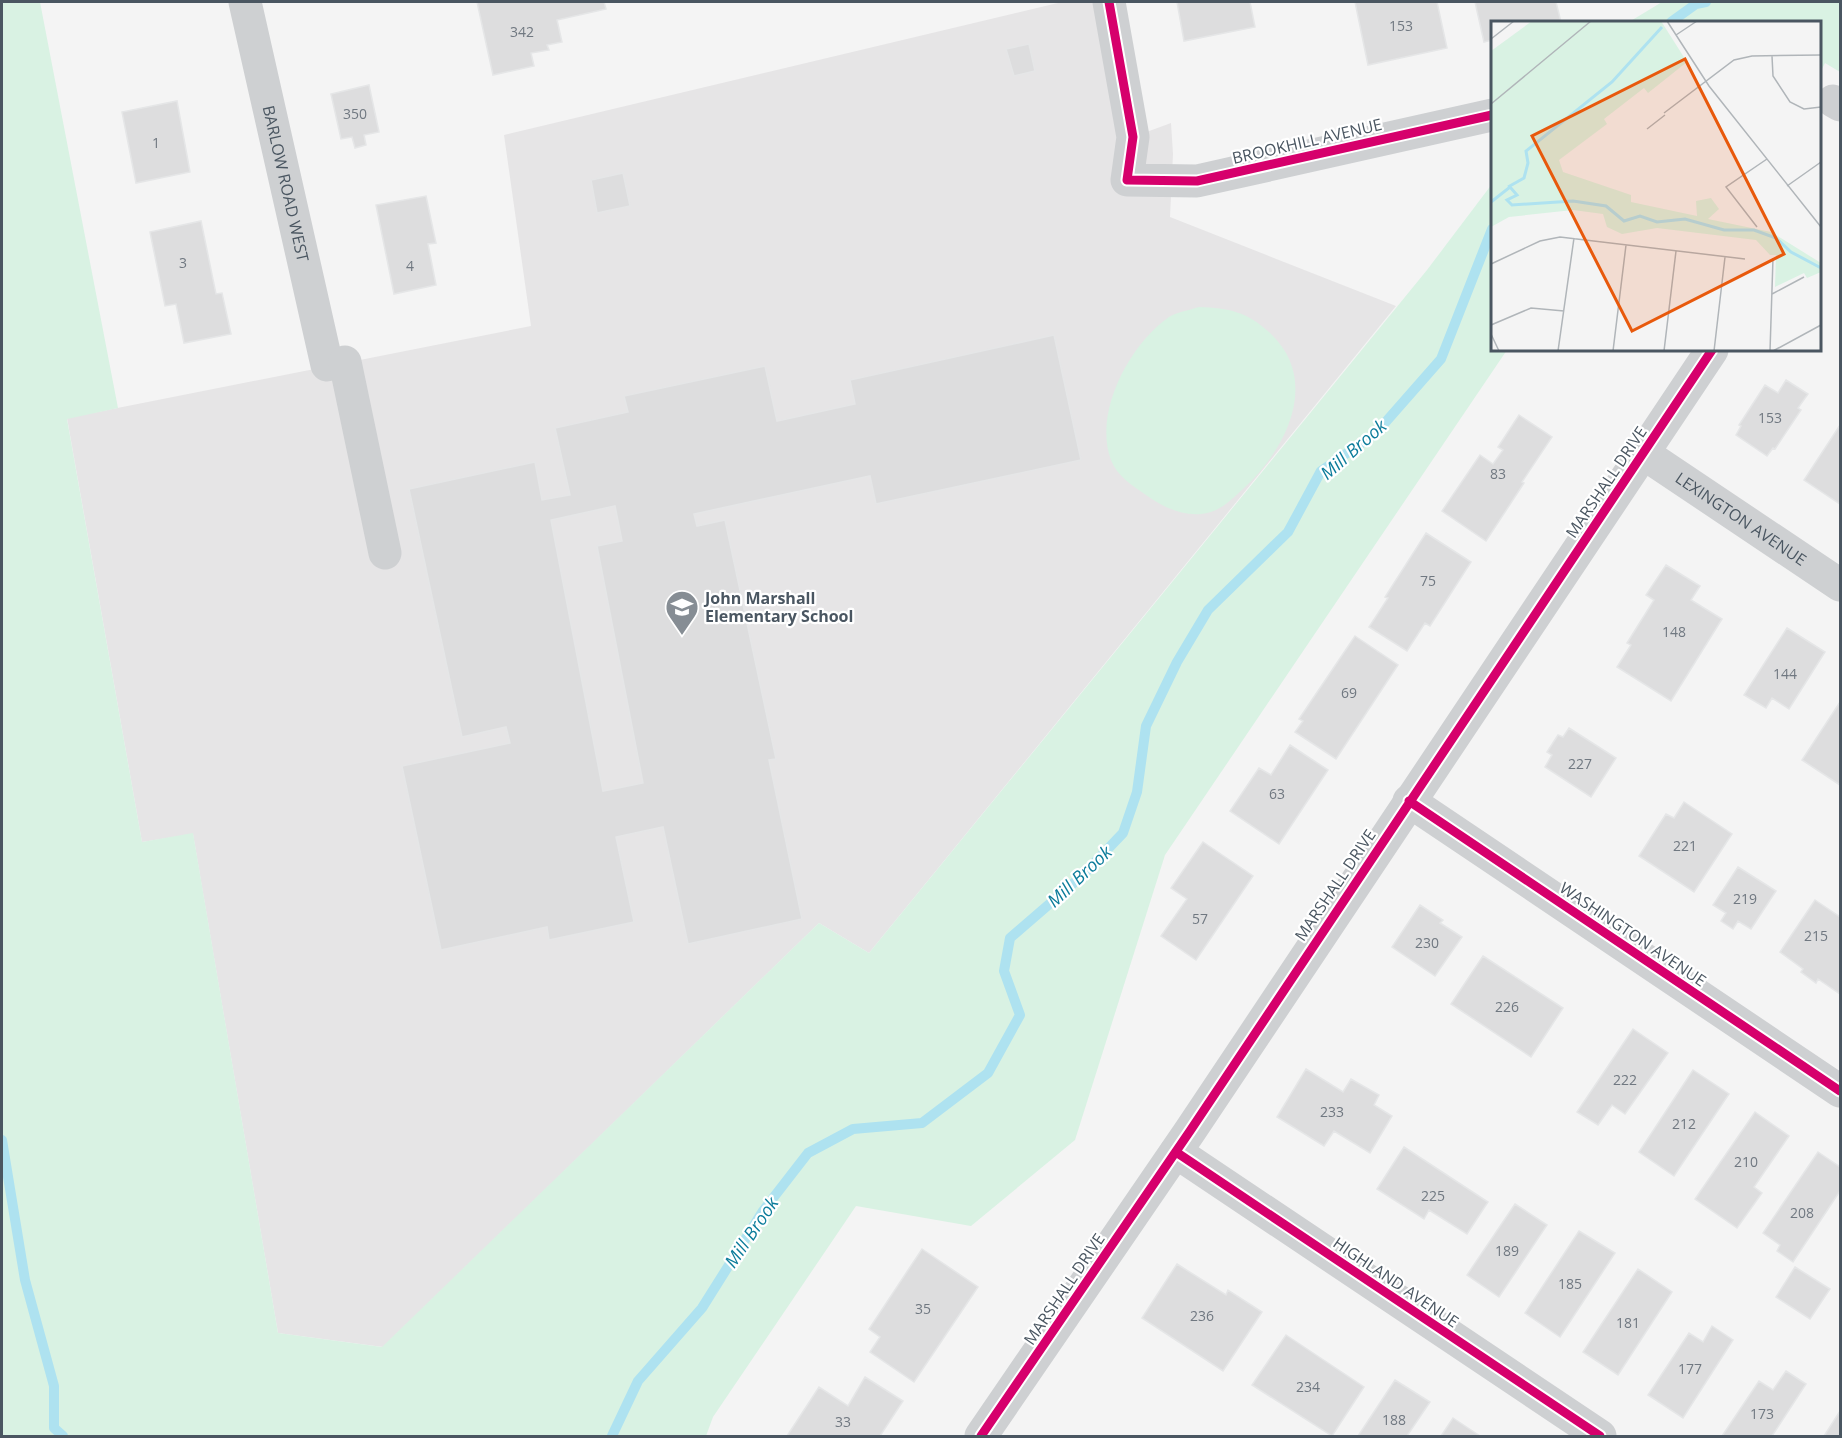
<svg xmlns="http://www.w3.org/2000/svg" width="1842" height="1438" font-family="'Open Sans',sans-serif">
<rect width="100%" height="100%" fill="#f4f4f4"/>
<path fill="#e6e5e6" d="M1062 2H1109L1133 137 1171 123 1173 154 1170 217 1396 306 869 953 819 923 383 1347 278 1333 193 834 142 842 67 418 531 326 504 135Z"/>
<path fill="#d9f2e3" d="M2 2H40L118 408 67 419 142 842 193 833 278 1333 382 1347 819 923 869 953 1427 270 1492 184V350H1507L1165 855 1075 1140 971 1226 856 1206 713 1417 706 1436H2Z
M1662 2H1840V72L1825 63 1820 73V22H1629Z
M1199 307C1229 308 1247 312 1269 332 1322 380 1286 450 1243 489 1230 501 1218 513 1201 514 1181 516 1161 506 1146 495 1133 486 1117 476 1111 460 1093 412 1130 344 1169 317 1177 312 1190 310 1199 307Z"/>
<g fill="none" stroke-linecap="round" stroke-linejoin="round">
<path stroke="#aee2f0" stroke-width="10" d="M1671 22 1696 4 1706 2
M2 1140 25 1280 54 1386V1428L63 1436
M612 1436 638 1381 702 1308 763 1211 808 1153 853 1129 922 1123 988 1073 1020 1015 1004 971 1010 938 1083 875 1123 833 1137 792 1146 726 1177 662 1208 610 1288 532 1321 471 1376 433 1441 359 1492 229"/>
</g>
<path fill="#ddddde" stroke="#e5e6e7" stroke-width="1.5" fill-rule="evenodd" d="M477 2H604L606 9 557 20 562 42 547 45 549 50 531 53 534 66 493 75Z
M1177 2H1250L1255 27 1184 41Z
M1355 2H1437L1447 48 1368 65Z
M1475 2H1556L1561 22H1492V40L1484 42Z
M1029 44 1035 71 1014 76 1006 49Z
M369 85 379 132 364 135 366 145 355 148 352 137 341 139 331 94Z
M177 101 190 172 136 183 122 112Z
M623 173 630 206 597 213 591 180Z
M426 196 436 243 428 244 436 285 394 294 376 205Z
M201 221 216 294 222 293 231 334 184 343 176 304 165 306 150 232Z
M1054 335 1081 460 876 504 870 476 694 514 697 526 725 520 776 759 769 760 802 919 688 944 663 827 616 837 634 922 549 940 547 927 441 950 402 766 510 743 506 727 462 737 409 489 535 462 542 500 570 495 555 428 628 412 624 396 765 366 777 421 855 404 850 380ZM615 506 622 541 597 546 643 783 603 791 551 520Z
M1786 380 1808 394 1798 408 1801 410 1775 449 1773 448 1767 456 1736 435 1741 426 1739 425 1765 385 1778 393Z
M1519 415 1552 437 1522 482 1524 483 1486 541 1442 511 1480 455 1493 464 1503 450 1498 447Z
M1840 425V504L1804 480Z
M1426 533 1471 562 1430 626 1425 623 1407 651 1369 627 1388 598 1385 597Z
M1666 565 1700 586 1691 600 1722 619 1671 701 1617 667 1631 645 1627 643 1654 600 1646 595Z
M1787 628 1825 652 1789 709 1772 698 1766 708 1744 695Z
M1355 636 1398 665 1336 759 1295 732 1303 721 1299 719Z
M1840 702V785L1802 760Z
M1569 728 1616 758 1591 797 1545 767 1552 755 1547 752 1558 735 1563 737Z
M1290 745 1328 770 1279 844 1230 811 1259 768 1271 775Z
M1684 802 1732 834 1694 892 1639 856 1666 814 1674 818Z
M1203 842 1253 876 1196 960 1161 936 1187 899 1171 888Z
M1738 867 1776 891 1751 929 1738 921 1733 929 1721 921 1726 913 1713 905Z
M1815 900 1840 917V994L1818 979 1816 983 1801 972 1803 969 1780 952Z
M1420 905 1443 920 1440 923 1462 937 1435 976 1392 947Z
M1483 956 1563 1008 1531 1057 1451 1004Z
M1633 1029 1668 1053 1625 1114 1612 1105 1598 1125 1577 1112Z
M1306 1069 1343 1092 1351 1079 1379 1095 1374 1105 1392 1116 1370 1153 1334 1131 1324 1146 1277 1117Z
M1693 1070 1729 1094 1674 1176 1639 1152Z
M1755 1112 1789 1136 1754 1187 1762 1193 1737 1228 1695 1199Z
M1404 1147 1488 1202 1467 1234 1429 1210 1424 1219 1377 1189Z
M1818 1152 1840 1167V1191L1793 1262 1777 1251 1780 1245 1763 1233Z
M1515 1204 1547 1225 1499 1297 1467 1275Z
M1579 1231 1615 1253 1560 1337 1525 1313Z
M922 1249 978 1287 914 1382 870 1352 880 1337 869 1329Z
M1177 1264 1226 1295 1228 1290 1262 1312 1223 1371 1142 1318Z
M1795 1267 1830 1289 1810 1319 1776 1297Z
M1638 1269 1672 1292 1618 1375 1583 1352Z
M1712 1326 1733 1340 1683 1418 1648 1395 1689 1333 1703 1342Z
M1286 1335 1364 1387 1332 1436 1252 1385Z
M1786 1371 1806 1384 1772 1436H1722L1759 1381 1773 1390Z
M865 1377 903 1401 880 1436H787L819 1387 848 1406Z
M1395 1380 1430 1402 1407 1436H1358Z
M1840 1411V1436H1824Z
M1453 1418 1480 1436H1441Z"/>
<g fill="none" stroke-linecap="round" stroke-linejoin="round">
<g stroke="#ced0d2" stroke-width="33">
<path id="s1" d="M245 2 327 365"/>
<path d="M1109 2 1133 137 1127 180 1197 181 1492 115"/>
<path d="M1833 101 1840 105"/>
<path d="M345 362 385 553"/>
<path id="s2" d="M1643 453 1840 585"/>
<path d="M1409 801 1840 1091"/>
<path d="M1176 1152 1600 1436"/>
<path d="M981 1436 1190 1131 1712 350"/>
</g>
<defs>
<path id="cycleway" d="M1109 2 1133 137 1127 180 1197 181 1492 115
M1409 801 1840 1091
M1176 1152 1600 1436
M981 1436 1190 1131 1712 350"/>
</defs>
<use href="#cycleway" stroke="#fff" stroke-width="13"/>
<use href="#cycleway" stroke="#d6006c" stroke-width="9"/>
</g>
<defs>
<symbol id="school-pin" viewBox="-11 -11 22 30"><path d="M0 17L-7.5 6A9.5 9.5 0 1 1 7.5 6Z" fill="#868d94" stroke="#fff"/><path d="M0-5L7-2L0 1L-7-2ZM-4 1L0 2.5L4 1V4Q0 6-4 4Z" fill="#fff"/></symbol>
</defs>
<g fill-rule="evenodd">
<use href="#school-pin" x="663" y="588" width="38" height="52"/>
</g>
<g text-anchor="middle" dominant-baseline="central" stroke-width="4.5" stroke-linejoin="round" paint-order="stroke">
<g font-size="14" fill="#707881">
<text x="1401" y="25">153</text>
<text x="522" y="31">342</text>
<text x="355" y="113">350</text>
<text x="156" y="142">1</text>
<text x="183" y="262">3</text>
<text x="410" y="265">4</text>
<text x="1770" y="417">153</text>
<text x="1498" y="473">83</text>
<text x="1428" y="580">75</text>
<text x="1674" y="631">148</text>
<text x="1785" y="673">144</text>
<text x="1349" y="692">69</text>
<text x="1580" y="763">227</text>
<text x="1277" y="793">63</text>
<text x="1685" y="845">221</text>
<text x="1745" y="898">219</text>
<text x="1200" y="918">57</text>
<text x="1816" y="935">215</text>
<text x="1427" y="942">230</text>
<text x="1507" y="1006">226</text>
<text x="1625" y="1079">222</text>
<text x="1332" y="1111">233</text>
<text x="1684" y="1123">212</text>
<text x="1746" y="1161">210</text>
<text x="1433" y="1195">225</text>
<text x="1802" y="1212">208</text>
<text x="1507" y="1250">189</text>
<text x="1570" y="1283">185</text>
<text x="923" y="1308">35</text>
<text x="1202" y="1315">236</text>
<text x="1628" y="1322">181</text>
<text x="1690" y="1368">177</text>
<text x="1308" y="1386">234</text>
<text x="1762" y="1413">173</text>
<text x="1394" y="1419">188</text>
<text x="843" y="1421">33</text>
</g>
<g font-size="16" fill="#4a5661" stroke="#fff">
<text transform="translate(1307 141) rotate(-13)">BROOKHILL AVENUE</text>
<text stroke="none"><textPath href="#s1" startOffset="186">BARLOW ROAD WEST</textPath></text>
<text transform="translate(1606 482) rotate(-56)">MARSHALL DRIVE</text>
<text stroke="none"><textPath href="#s2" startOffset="118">LEXINGTON AVENUE</textPath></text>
<text transform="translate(1335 885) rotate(-56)">MARSHALL DRIVE</text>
<text transform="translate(1633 934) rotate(34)">WASHINGTON AVENUE</text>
<text transform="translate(1396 1282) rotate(34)">HIGHLAND AVENUE</text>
<text transform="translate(1064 1289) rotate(-56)">MARSHALL DRIVE</text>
</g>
<g font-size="16" font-weight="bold" fill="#4a5661" stroke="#fff" text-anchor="start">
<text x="705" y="598">John Marshall<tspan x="705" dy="18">Elementary School</tspan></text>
</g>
<g font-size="18" font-style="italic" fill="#0c7c9b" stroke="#fff">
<text transform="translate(1353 449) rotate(-41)">Mill Brook</text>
<text transform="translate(1079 876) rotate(-43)">Mill Brook</text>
<text transform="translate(751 1232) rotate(-56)">Mill Brook</text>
</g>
</g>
<g transform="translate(1491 21)">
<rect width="330" height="330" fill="#f4f4f4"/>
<path d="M41 0H170L196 41 157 72 153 67 113 98 116 103 68 139 72 151 140 174V181L206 195 205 180 220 177 228 188 217 198 280 211 330 242V251L316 257 313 252 284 266 285 234H279L265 219 166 207 131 213 116 206 112 193 82 189 18 196 0 206V30Z" fill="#d9f2e3"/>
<path fill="none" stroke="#aee2f0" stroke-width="3" d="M17 166 33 157 37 142 35 130 121 61 171 6M0 181 19 166 26 174 16 179 21 184 82 180 115 185 133 200 149 195 166 201 194 198 233 209H263L285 217 300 231 330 247"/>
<path fill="none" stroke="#b0b5b9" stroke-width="1.5" d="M176 0 218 65 330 206M185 14 206 0M0 18 23 0M281 35 282 55 299 81 313 88 330 86M0 83 100 0M173 92 243 39 261 35 330 34M156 108 174 94M296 165 330 141M266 206 235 166 276 138M0 243 49 220 69 216 254 238M281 273 313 256M0 304 40 287 73 290M0 313 8 330M67 330 83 217M122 330 135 224M173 330 185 230M223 330 234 236M279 330 282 237M282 330 330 304"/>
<path fill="#e8590c" fill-opacity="0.15" stroke="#e8590c" stroke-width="3" d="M194 38 293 233 141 310 41 115Z"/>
<rect width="330" height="330" fill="none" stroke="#4a5661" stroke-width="3"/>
</g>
<rect width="1842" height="1438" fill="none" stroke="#4a5661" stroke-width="6"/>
</svg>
